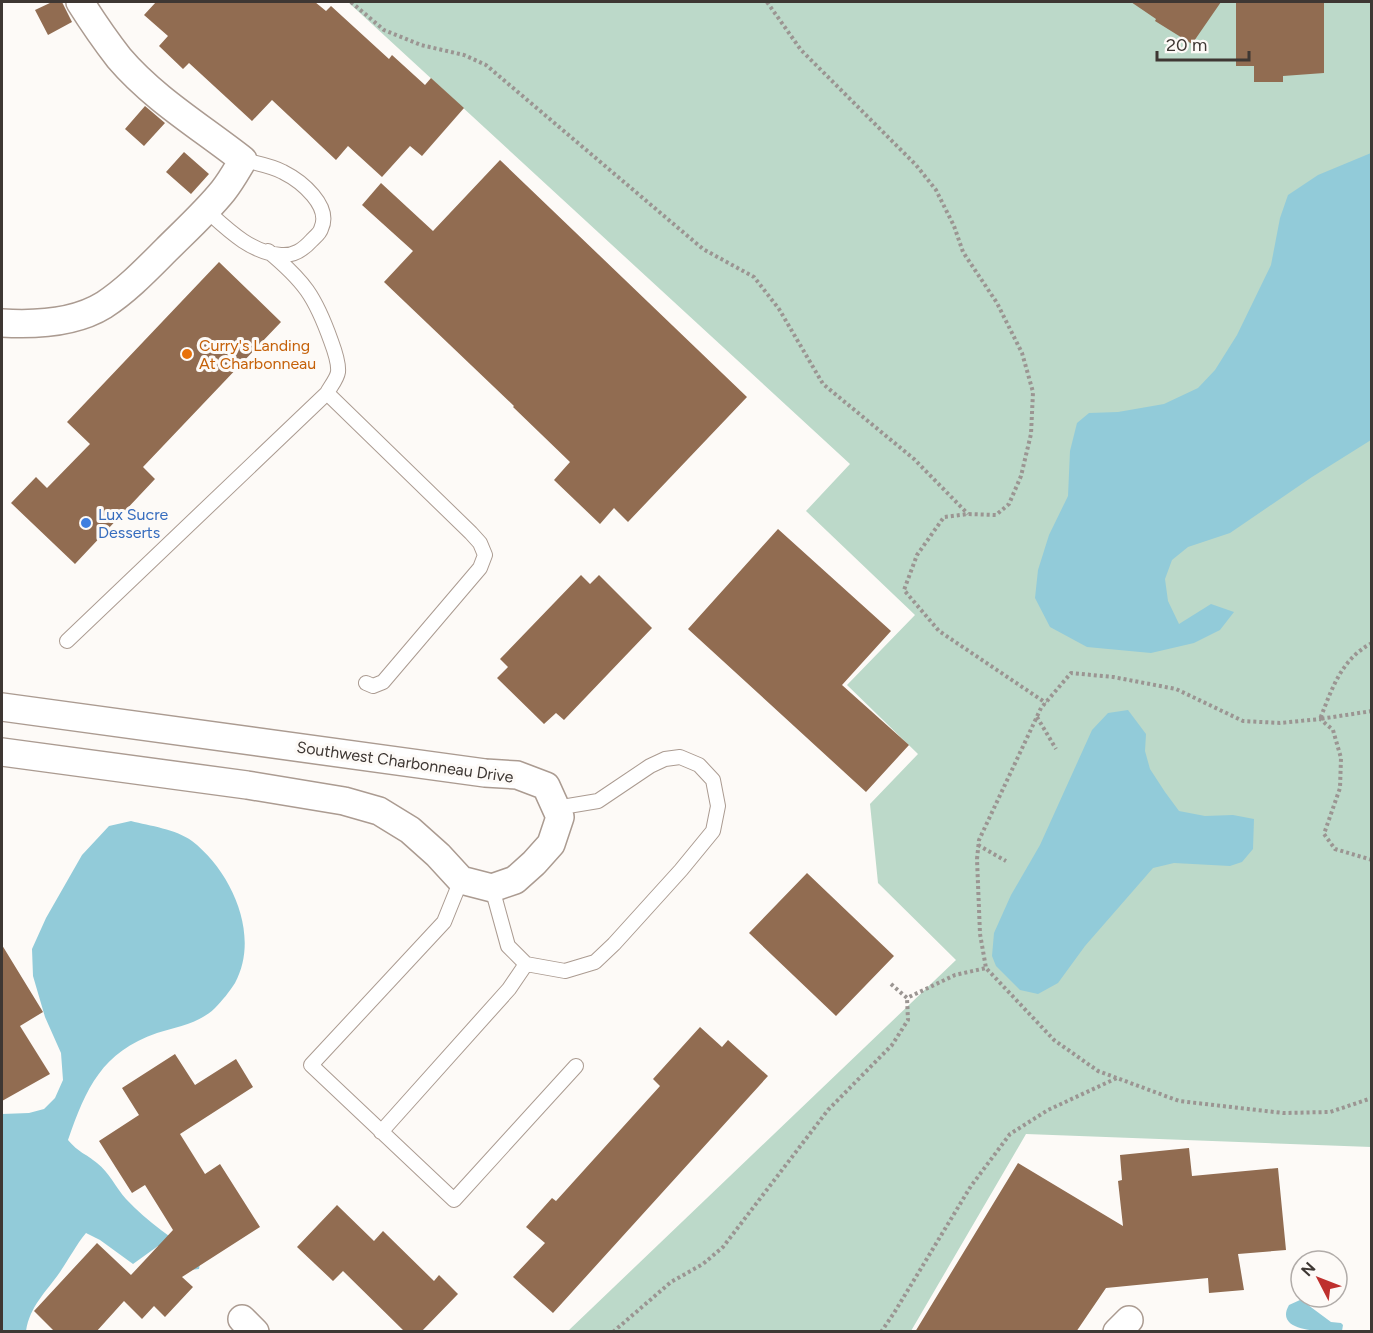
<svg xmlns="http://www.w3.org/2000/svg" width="1373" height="1333" font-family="Figtree,sans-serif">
<rect width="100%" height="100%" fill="#fdfaf7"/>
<path fill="#bcd9c9" d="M348 2H1371V1147L1026 1134 911 1331H568L956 960 878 883 870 804 918 754 847 685 915 615 806 511 850 464Z"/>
<path fill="#92cbd9" d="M1371 153V440L1312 477 1230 533 1188 547 1172 560 1165 579 1168 601 1179 624 1211 604 1234 612 1220 630 1194 643 1151 653 1087 647 1050 627 1035 598 1038 570 1049 535 1068 496 1070 451 1077 423 1089 413 1118 412 1164 404 1198 388 1215 370 1237 335 1271 265 1280 218 1288 195 1318 175Z
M1128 710 1146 734 1145 751 1150 769 1165 792 1179 811 1205 816 1233 815 1254 819 1253 849 1242 862 1230 866 1174 863 1153 868 1085 946 1058 983 1038 994 1020 990 996 966 992 956 994 933 1011 895 1040 845 1092 730 1108 713Z
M131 821C150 826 176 829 192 841 231 871 261 935 235 983 230 991 222 1001 215 1008 200 1023 177 1027 157 1033 102 1052 86 1088 68 1140 79 1153 85 1153 97 1163 109 1172 116 1188 126 1199 148 1222 173 1240 201 1257L199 1269 183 1271 158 1246 133 1264 100 1240 86 1233C76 1245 69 1259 60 1272 46 1292 30 1306 26 1331H2V1114L29 1113 44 1109 55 1098 63 1080 61 1053 45 1017 33 976 32 949 46 918 82 855 109 826Z
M1300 1300 1304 1302 1331 1322 1341 1323 1343 1325 1342 1331C1325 1332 1273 1333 1289 1305Z"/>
<path fill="#916c51" d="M52 2H62L72 22 48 35 35 10Z
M156 2H315L326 11 331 6 389 59 392 55 425 85 431 78 464 108 422 156 410 146 382 177 348 146 336 160 272 100 252 121 189 63 183 69 159 46 168 36 144 15Z
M1131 2H1221L1192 44 1155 21 1156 19Z
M1236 2H1324V73L1283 76V82H1254V66H1236Z
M145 106 165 123 144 146 125 129Z
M184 152 209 174 191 194 166 172Z
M500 160 747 397 628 522 614 508 600 524 554 480 570 462 513 407 514 406 384 282 413 251 362 205 381 183 433 231Z
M219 262 281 322 143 467 155 479 75 564 11 503 36 477 47 488 90 444 67 422Z
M778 529 891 631 842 685 909 745 866 792 688 629Z
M581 575 590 584 599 575 652 628 564 720 556 713 544 724 497 678 508 667 500 659Z
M807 873 894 956 836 1016 749 933Z
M2 945 43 1012 20 1026 50 1074 2 1101Z
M700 1027 722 1047 728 1040 768 1076 553 1313 513 1277 545 1243 526 1227 552 1198 556 1201 660 1086 653 1079Z
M175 1054 195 1085 236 1059 253 1087 180 1134 205 1174 220 1164 260 1227 182 1277 193 1287 165 1317 154 1306 142 1319 124 1301 96 1332H55L34 1311 97 1243 131 1275 173 1230 145 1185 132 1193 99 1141 139 1115 122 1088Z
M1189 1148 1192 1176 1278 1168 1286 1250 1238 1254 1244 1290 1209 1293 1208 1278 1106 1288 1076 1332H915L1018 1163 1123 1226 1118 1181 1122 1180 1120 1155Z
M337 1205 374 1241 383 1231 434 1281 439 1275 458 1294 421 1332H405L343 1271 333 1281 297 1247Z"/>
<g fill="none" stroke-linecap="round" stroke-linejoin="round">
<defs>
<path id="service" d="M206 210C227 229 251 253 281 255 294 256 303 250 312 240 315 237 320 233 321 229 332 206 301 181 283 172 272 166 256 163 243 160
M327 393 471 533 480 543 485 555 480 568 383 682 373 686 366 683
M67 641 327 393C330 387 337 379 338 372 339 363 334 349 331 341 315 296 304 281 268 251
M461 880 444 922 311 1065 454 1200 576 1066
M492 888 508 946 526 964
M381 1132 509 989 526 964 565 971 595 962 614 944 681 870 713 831 718 806 713 780 699 765 680 757 665 759 650 766 598 801 556 808"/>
<path id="minor" d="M2 323C35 325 75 323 104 305 127 290 147 269 166 250 185 231 206 212 223 191 231 181 237 170 243 160 201 127 154 99 119 58 105 40 92 21 80 2
M2 707 485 773 517 775 546 786 560 817 551 844 534 863 515 880 492 888 461 880 438 855 410 830 379 811 344 801 247 785 2 752
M242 1319 255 1332
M1117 1332 1129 1320"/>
</defs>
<use href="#service" stroke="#ab9b91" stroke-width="16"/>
<use href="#minor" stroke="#ab9b91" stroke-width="30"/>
<path stroke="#9b9592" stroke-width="4" stroke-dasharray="3 3" stroke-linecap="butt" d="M351 2 384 30 421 45 464 55 486 65 703 249 754 277 779 309 823 384 914 459 968 514
M767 2 801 50 916 165 936 190 954 226 963 252 997 303 1022 353 1033 392 1031 434 1021 476 1009 504 996 515 968 514 944 517 917 555 904 590 939 631 1046 703
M1372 643C1341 659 1332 689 1320 719L1372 711
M1037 717 1056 749
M978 845 1006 861
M1372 860 1335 849 1324 834 1340 788 1341 758 1333 730 1320 719 1280 723 1243 721 1176 689 1113 677 1071 673 1041 708 979 840 977 859 980 934 986 968 1054 1040 1098 1071 1179 1101 1283 1113 1330 1112 1372 1098
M891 984 907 998 955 975 986 968
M613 1332 671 1282 703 1264 723 1247 828 1110 892 1045 908 1020 907 998
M881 1332 894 1313 971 1186 1010 1134 1048 1110 1117 1078"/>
<use href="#service" stroke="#fff" stroke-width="14"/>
<use href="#minor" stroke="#fff" stroke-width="27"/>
</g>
<circle fill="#e8710a" stroke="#fdfaf7" stroke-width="2" cx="187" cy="354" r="6"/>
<circle fill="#3f7fe0" stroke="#fdfaf7" stroke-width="2" cx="86" cy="523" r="6"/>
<g text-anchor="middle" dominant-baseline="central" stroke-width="6" stroke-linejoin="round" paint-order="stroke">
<g font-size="16" fill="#c56008" stroke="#fdfaf7" text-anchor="start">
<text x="199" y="345">Curry's Landing<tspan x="199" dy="18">At Charbonneau</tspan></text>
</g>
<g font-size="16" fill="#366cbe" stroke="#fdfaf7" text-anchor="start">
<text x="98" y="514">Lux Sucre<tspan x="98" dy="18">Desserts</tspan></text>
</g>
<g font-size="16" fill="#3e3733" stroke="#fdfaf7">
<text transform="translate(405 762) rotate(8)">Southwest Charbonneau Drive</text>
</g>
</g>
<rect width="1373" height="1333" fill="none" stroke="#3e3733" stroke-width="6"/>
<g transform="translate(1319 1279) rotate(312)"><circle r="28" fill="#fdfaf7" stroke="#b1aca9" stroke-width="1.5"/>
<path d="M0-4.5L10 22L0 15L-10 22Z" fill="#be302e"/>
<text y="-9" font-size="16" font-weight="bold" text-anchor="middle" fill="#3e3733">N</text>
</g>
<path d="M1157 51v9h92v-9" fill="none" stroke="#3e3733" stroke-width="3"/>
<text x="1166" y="51" font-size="18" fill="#3e3733" stroke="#fdfaf7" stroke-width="4.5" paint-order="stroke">20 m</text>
</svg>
